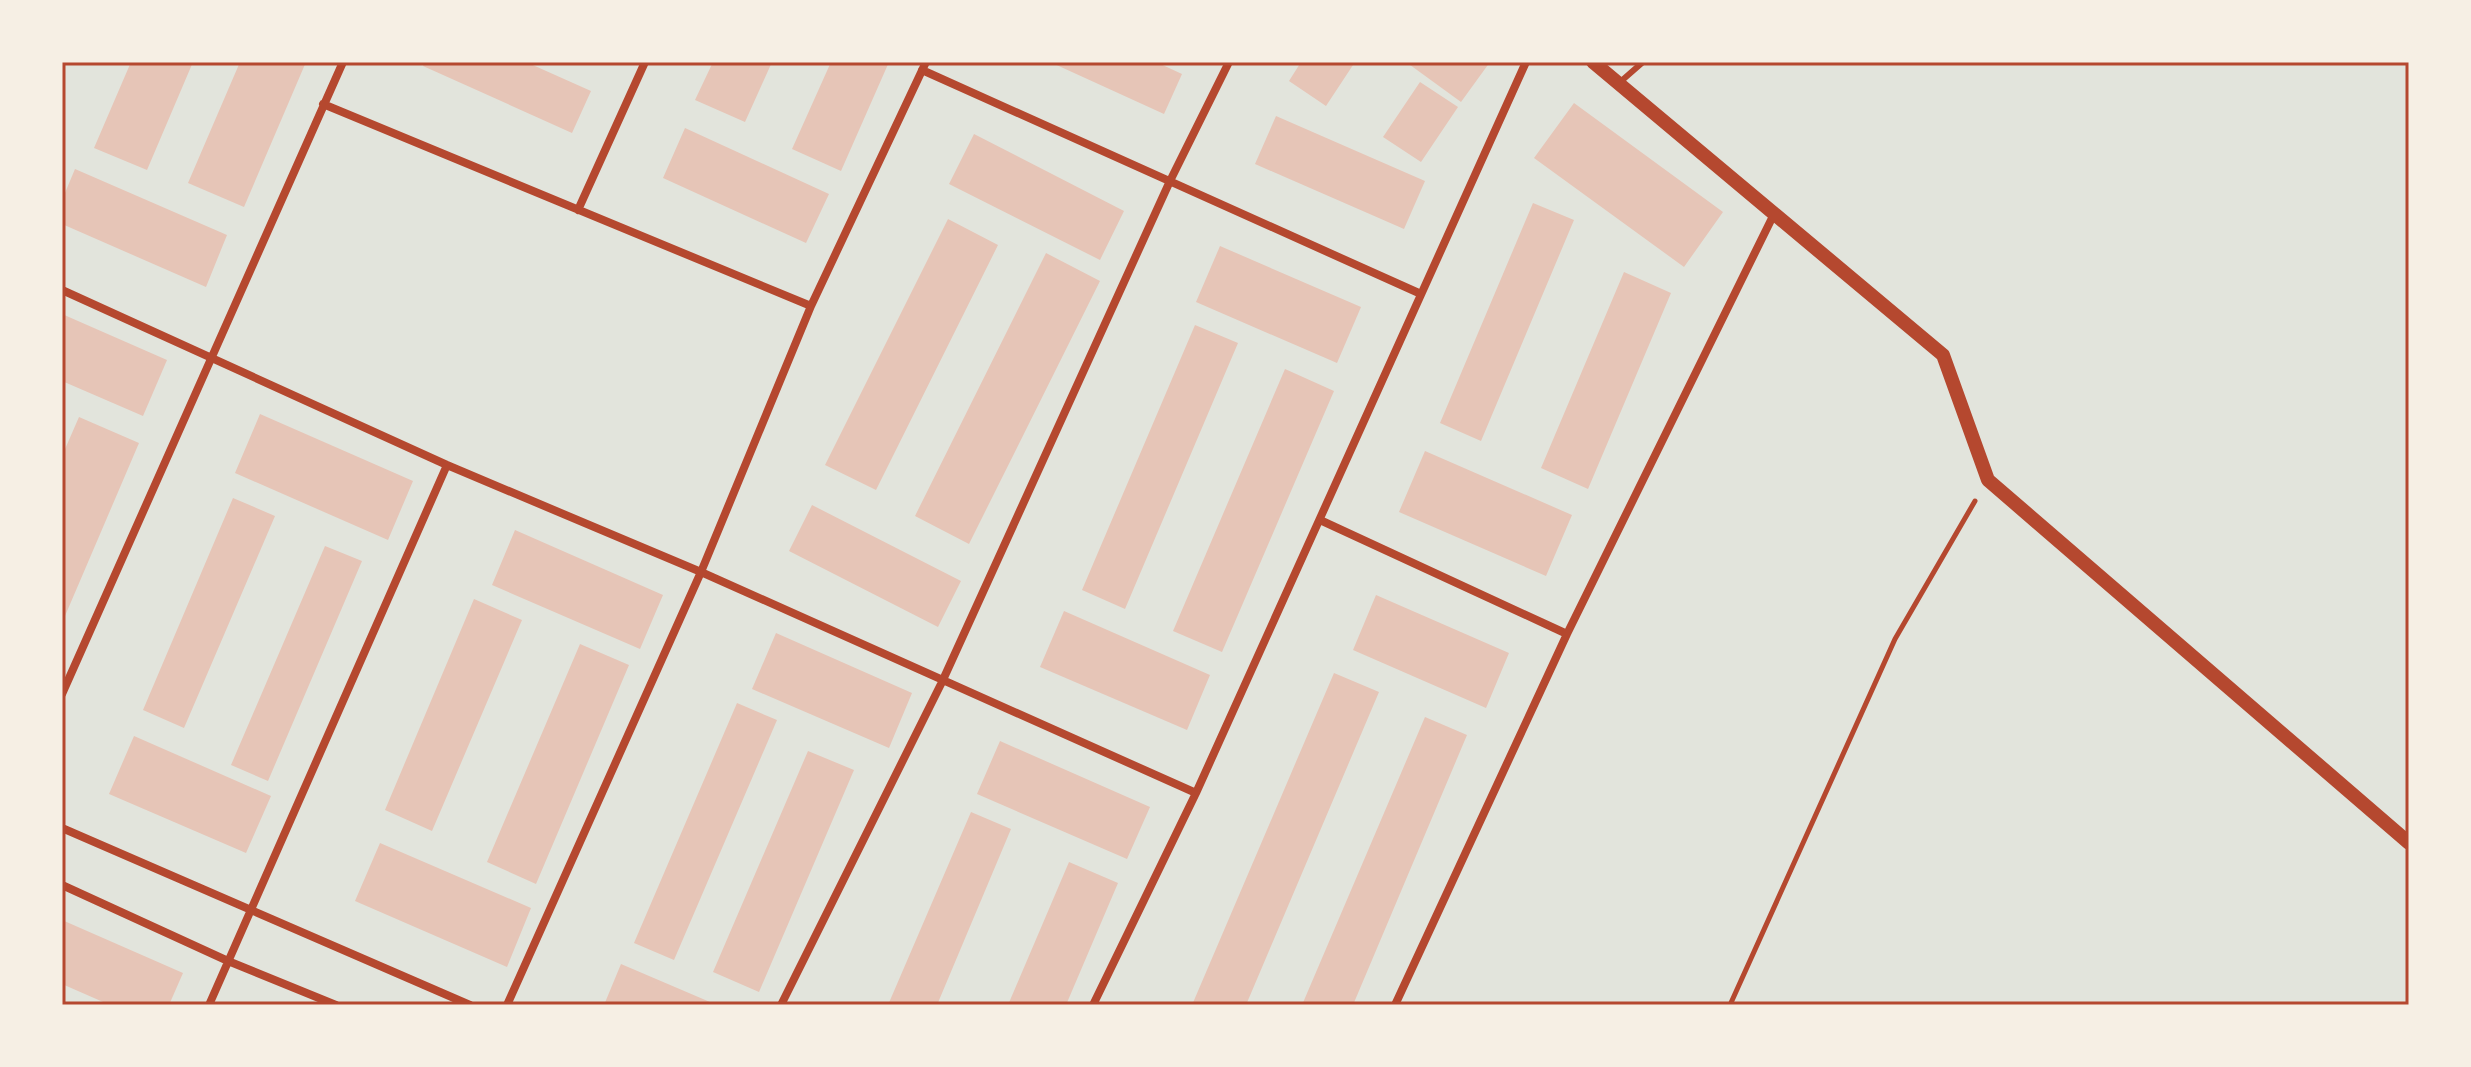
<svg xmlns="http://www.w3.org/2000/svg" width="2471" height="1067" font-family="'Open Sans',sans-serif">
<rect width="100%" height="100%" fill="#f6efe4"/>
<path fill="#e2e4dc" d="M62 62H2409V1005H62Z"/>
<path fill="#e6c5b7" d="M131 62H193L147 170 94 148Z
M240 62H306L244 207 188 183Z
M425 62H526L591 91 572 133 423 66Z
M713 62H772L745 122 695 100Z
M831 62H889L841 171 792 149Z
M1050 62H1156L1182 74 1164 114Z
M1301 62H1355L1326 106 1289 81Z
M1406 62H1490L1461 102Z
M1420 82 1458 107 1421 162 1383 137Z
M1574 103 1723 212 1684 267 1534 158Z
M1276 116 1425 181 1404 229 1255 164Z
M685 128 829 194 806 243 663 178Z
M974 134 1124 211 1100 260 949 184Z
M75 169 227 235 206 287 62 224V200Z
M1533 203 1574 220 1481 441 1440 423Z
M948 219 998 245 876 490 825 465Z
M1220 246 1361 307 1337 363 1196 302Z
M1046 253 1100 281 969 544 915 516Z
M1624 272 1671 293 1588 489 1541 468Z
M62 314 167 360 143 416 62 381Z
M1195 325 1238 343 1125 609 1082 590Z
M1285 369 1334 391 1222 652 1173 631Z
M260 414 413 481 388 540 235 473Z
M79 417 139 443 62 623V456Z
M1425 451 1572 515 1546 576 1399 512Z
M233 498 275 516 184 728 143 710Z
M812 505 961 581 938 627 789 551Z
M515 530 663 595 640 649 492 585Z
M325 546 362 561 268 781 231 765Z
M1376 595 1509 653 1486 708 1353 650Z
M474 599 522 620 432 831 385 810Z
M1064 611 1210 675 1187 730 1040 667Z
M776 633 912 693 889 748 752 689Z
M580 644 629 665 536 884 487 862Z
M1334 673 1379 692 1246 1005H1192Z
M737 703 777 720 674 960 634 943Z
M1425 717 1467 735 1353 1005H1302Z
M134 736 271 796 246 853 109 794Z
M1000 741 1150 807 1127 859 977 794Z
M808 751 854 770 759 992 713 972Z
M971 812 1011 829 937 1005H888Z
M380 843 531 908 507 967 355 901Z
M1069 862 1118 883 1066 1005H1008Z
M62 920 183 973 169 1005H110L62 984Z
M621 964 717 1005H604Z"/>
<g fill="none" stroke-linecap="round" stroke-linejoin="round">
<path stroke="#b5482f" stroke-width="5" d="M1730 1005 1895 639 1975 501"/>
<path stroke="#b5482f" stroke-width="6" d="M1619 83 1643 62"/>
<path stroke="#b5482f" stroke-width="8" d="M922 70 1421 294
M323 104 811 306
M578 210 645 62
M62 290 447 465 701 572 1196 793
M1320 520 1567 634
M62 694 343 62
M62 828 470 1005
M62 885 228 961 336 1005
M209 1005 447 465
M507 1005 701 572 811 306 926 62
M781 1005 942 682 1170 181 1229 62
M1093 1005 1196 793 1526 62
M1395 1005 1567 634 1774 214"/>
<path stroke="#b5482f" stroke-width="14" d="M1593 62 1943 355 1988 480 2409 843"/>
</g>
<rect width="2471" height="1067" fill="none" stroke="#f6efe4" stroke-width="128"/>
<rect x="64" y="64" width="2343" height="939" fill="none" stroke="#b5482f" stroke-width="3"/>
</svg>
